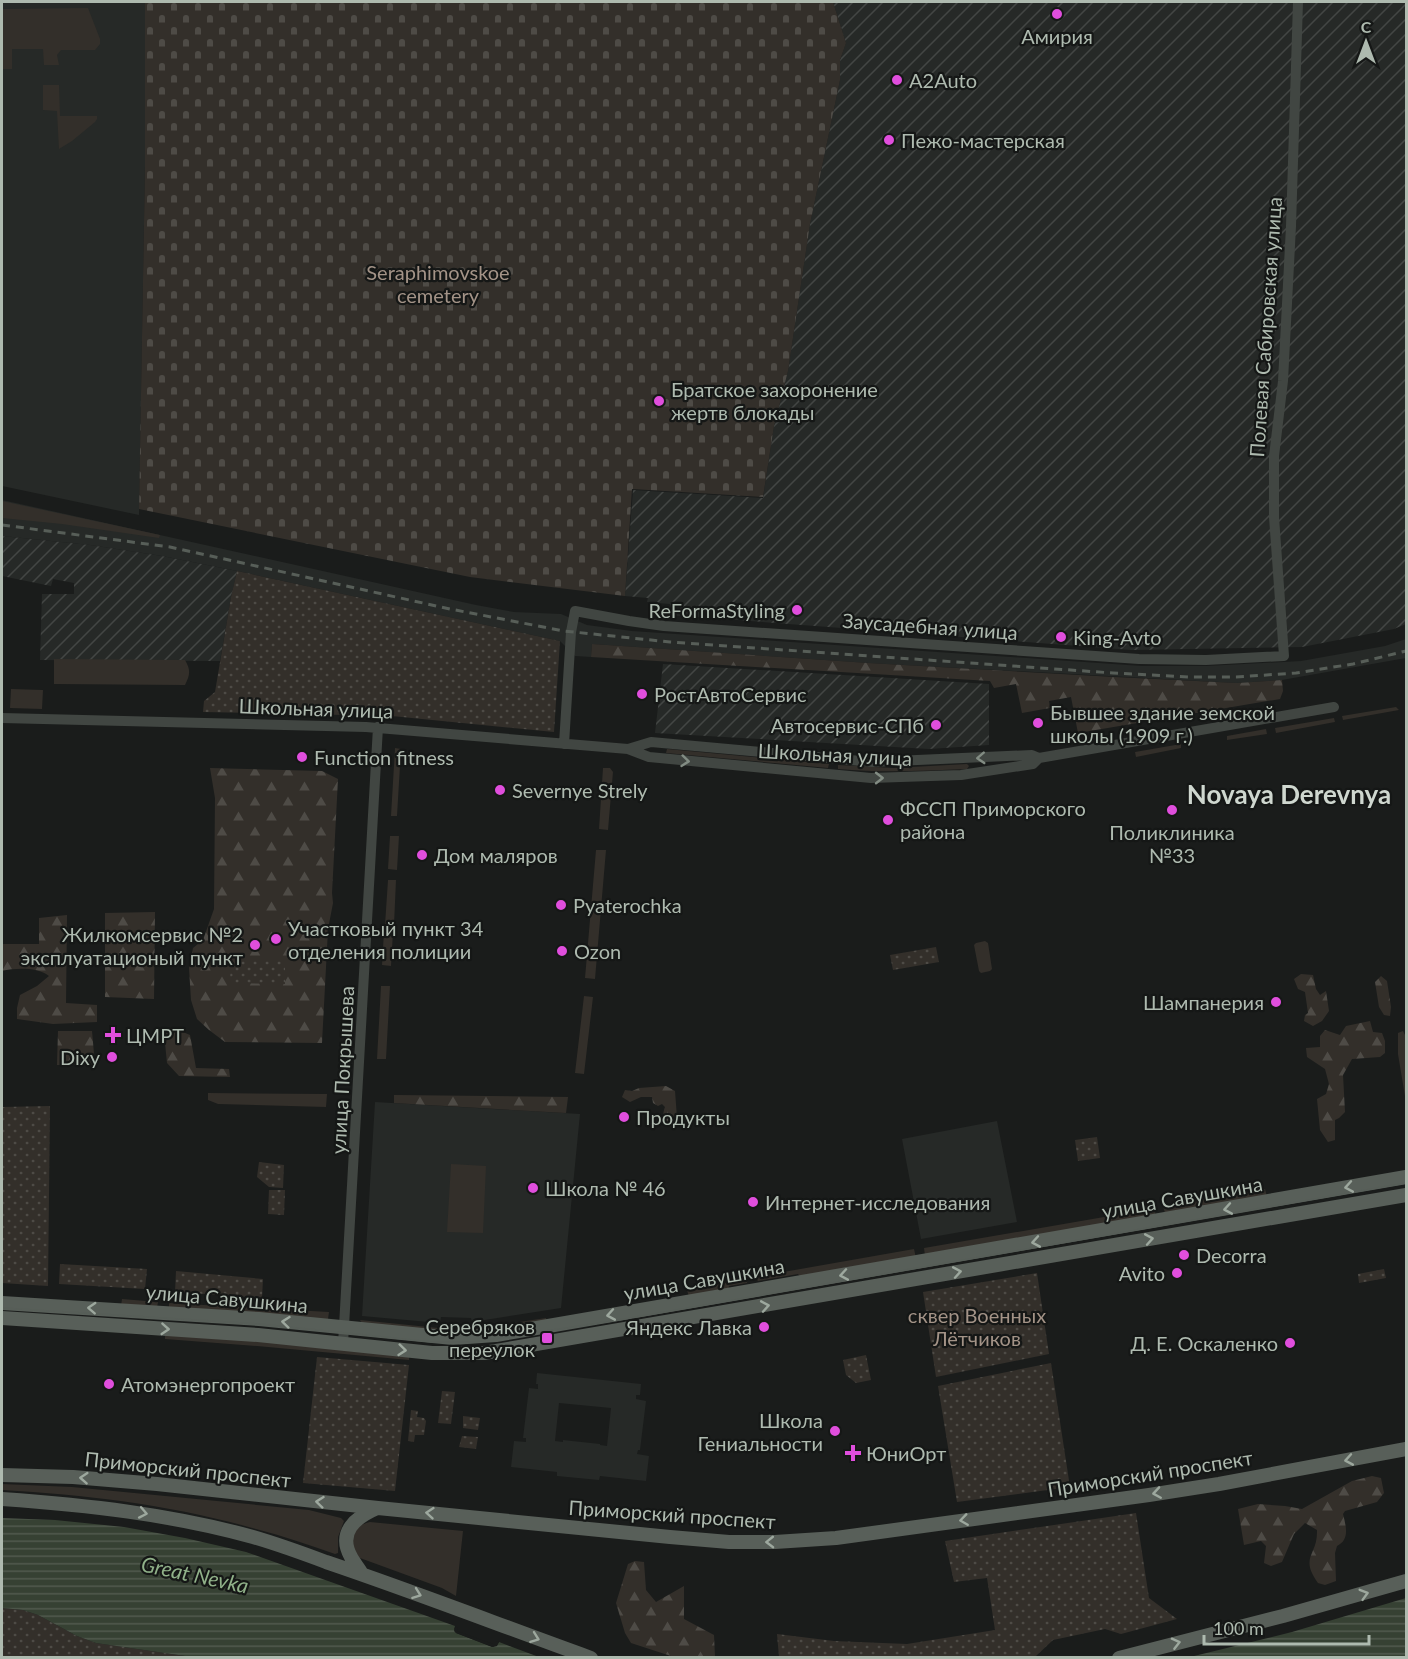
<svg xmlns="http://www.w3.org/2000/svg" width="1408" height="1659" font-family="Lato,sans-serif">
<defs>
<pattern id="industrial-furrows" width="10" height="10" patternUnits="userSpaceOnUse" patternTransform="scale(1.5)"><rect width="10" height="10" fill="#262927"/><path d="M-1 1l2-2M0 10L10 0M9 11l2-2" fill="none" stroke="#434644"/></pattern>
<pattern id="forest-firs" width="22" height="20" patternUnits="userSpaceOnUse" patternTransform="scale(1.5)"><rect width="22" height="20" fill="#332f2a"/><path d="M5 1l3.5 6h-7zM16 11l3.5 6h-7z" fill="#4e4b46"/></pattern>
<pattern id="cemetery-stones" width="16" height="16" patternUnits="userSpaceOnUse" patternTransform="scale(1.5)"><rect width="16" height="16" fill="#332f2a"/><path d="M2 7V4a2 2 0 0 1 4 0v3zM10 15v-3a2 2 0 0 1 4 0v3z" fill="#4e4b46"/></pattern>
<pattern id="park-dots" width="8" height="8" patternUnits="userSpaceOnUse" patternTransform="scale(1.5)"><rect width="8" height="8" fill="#332f2a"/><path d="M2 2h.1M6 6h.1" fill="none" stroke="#4e4b46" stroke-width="1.8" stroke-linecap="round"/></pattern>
<pattern id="water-rules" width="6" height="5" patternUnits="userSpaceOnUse" patternTransform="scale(1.5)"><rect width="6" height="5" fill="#364133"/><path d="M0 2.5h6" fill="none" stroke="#515a4e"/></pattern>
</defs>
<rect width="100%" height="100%" fill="#1a1c1b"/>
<path fill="#262927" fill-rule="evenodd" d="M2 2H145V167L139 515 2 486Z
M2 500 476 605 514 612 561 614 587 625 632 631 1142 666H1206L1301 661 1385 646 1406 639V658L1282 680 1237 683 868 663 592 644 591 657 575 656 560 641 237 571 162 556 90 545 2 536Z
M375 1102 580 1114 561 1308 472 1322 471 1318 441 1317 440 1323 362 1316Z
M997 1121 1017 1222 921 1239 902 1139Z
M537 1373 641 1384 640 1395H636V1399L646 1401 640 1450H638L637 1454 649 1456 646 1481 600 1476 599 1480 557 1476V1472L511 1467 514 1441 526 1442V1438H523L529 1388 538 1389V1384H536ZM559 1403 611 1408 607 1446 600 1445V1444L563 1440V1442L555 1441Z"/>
<path fill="url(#industrial-furrows)" d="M833 2H1406V624L1394 629 1302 647 1132 650 670 615V604L647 602 648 598 625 596 633 490 763 498 774 426 788 371 810 224 840 80V60L846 43Z
M2 536 90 545 162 556 237 571 231 597 220 661 40 660 42 594H74V583L53 579 51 586 2 576Z
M663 664 989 684V745L929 749 655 733Z"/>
<path fill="#332f2a" d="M88 8 100 39V44L95 50H61L57 55 59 65H44L43 49H12V69H3V9Z
M43 85H59L60 116H97V119L95 122 72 141 59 149 57 111 43 110Z
M2 501 160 535 159 538 62 524 2 518Z
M54 659 185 660C191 670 190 675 185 685L54 684Z
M11 689 43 690 42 709 10 708Z
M1396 707 1399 710 1343 720 1342 716Z
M1334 718 1335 722 1276 733 1275 728Z
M1266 729 1267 734 1227 740V736Z
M1181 744V748L1136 757 1135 752Z
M395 748 401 749 397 816H391Z
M667 749 829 764 828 768 666 753Z
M967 764 969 766 967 769C923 771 882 773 838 769V765L893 768Z
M603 768H610L613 772 608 830 599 829Z
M390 836H399L397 870 388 869Z
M596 850H606L595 979 585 978Z
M388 880H396L394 925H385Z
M384 931 393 932 391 966 382 965Z
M985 941 988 943 992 969 990 971 981 973 979 971 974 945 976 943Z
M381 986H390L386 1059H377Z
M584 996 593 997 584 1074 575 1073Z
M208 1093 327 1094 326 1107 218 1104 208 1100Z
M451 1164 486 1166 483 1233 447 1232Z
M1265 1189 1267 1197 1165 1213 1163 1206Z
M1156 1208 1155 1214 925 1256 924 1248Z
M914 1249 916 1258 801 1278 798 1274 758 1281 755 1277Z
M748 1279 747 1283 729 1286 728 1290 689 1297 687 1290Z
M122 1299 158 1302 157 1308 121 1306Z
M169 1303 329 1312 328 1319 325 1320 169 1309Z
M546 1318 547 1322 459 1334V1329H473Z
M360 1320 448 1329 447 1334 362 1323Z
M165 1332 409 1355V1360L257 1346 165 1339Z
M2 1484 72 1487 309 1510 341 1518 344 1521 338 1537V1553L335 1554C309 1545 283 1536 256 1529 172 1505 88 1495 2 1490Z
M370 1522 463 1531 456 1596 442 1588 360 1558C346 1543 350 1526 370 1522Z"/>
<path fill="url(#forest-firs)" d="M592 644 868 663 1114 677 1237 683 1282 680 1283 691 1280 699 1078 733 1071 697 1049 701 1050 708 1022 713 1016 684 994 688 990 681 591 657Z
M210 768 322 771 338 779 332 893 333 903 328 929 322 1043 225 1042 209 1030 197 1019 191 1000 189 968 193 948 203 940 214 909 215 798Z
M155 912 154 999 105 997V913Z
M67 915 66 1003 97 1005V1022L53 1024 17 1019V1008L20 995 37 986 49 976C37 967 16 968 2 971V944H39V918Z
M1301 974 1313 975 1316 989 1320 995 1326 991 1329 1011 1322 1021 1313 1026 1304 1021 1305 1015 1308 1013 1305 992 1298 989 1294 979Z
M1381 976 1387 981 1391 1007 1390 1016 1384 1015 1379 1007 1375 982Z
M1370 1021 1373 1032 1382 1033 1385 1041V1053L1380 1057 1352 1059 1343 1075 1345 1112 1339 1118 1335 1120V1140L1328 1142 1320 1130 1317 1099 1326 1094 1329 1084 1325 1069 1307 1057 1306 1048 1320 1047V1036L1325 1030 1340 1035 1346 1026Z
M178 1030 190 1035 196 1068 229 1069 230 1077 179 1076 167 1063 164 1033Z
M58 1031H92L95 1065H57Z
M1403 1031 1406 1037V1102L1398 1054V1033Z
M666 1086 675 1091 677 1118 673 1126 669 1127C663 1120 662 1115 665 1107L662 1104 658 1106 653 1103 652 1097H641L630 1102 622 1097 625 1090 632 1091 639 1088Z
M394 1095 568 1097 566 1113 394 1103Z
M1372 1476 1381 1478 1384 1493 1377 1502 1345 1511 1343 1514C1346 1526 1350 1540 1337 1546L1335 1553 1336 1581 1325 1585 1318 1583C1299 1556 1318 1556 1317 1530L1305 1523 1294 1534 1282 1562 1271 1566 1264 1563 1266 1546 1261 1541 1244 1545 1238 1509 1258 1504 1285 1506 1302 1509 1352 1481Z
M635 1561 644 1562 646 1590 656 1602 684 1586V1619L714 1635 715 1657H674L631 1643 625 1633 616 1603 628 1564Z"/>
<path fill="url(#cemetery-stones)" d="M145 2H833L846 43 840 60V80L810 224 788 371 774 426 763 497 632 489 625 596 470 577 139 509 145 167Z"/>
<path fill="url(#park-dots)" d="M237 571 560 641 554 732 392 716 203 712 204 701 215 692 231 597Z
M936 947 939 962 893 970 890 955Z
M231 960 285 961V984L230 983Z
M50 1106 48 1286 2 1283V1107Z
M1097 1137 1100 1158 1078 1161 1075 1140Z
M259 1162 284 1165 283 1188 269 1187 257 1177Z
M269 1190H285L284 1215 268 1214Z
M60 1264 147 1269 145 1289 59 1284Z
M1384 1269 1386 1278 1359 1283 1358 1274Z
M176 1271 263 1279 262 1298 175 1292Z
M1037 1273 1049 1354 936 1377 923 1292Z
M866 1355 871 1380 856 1383 846 1375 843 1360Z
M317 1357 409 1365 395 1491 303 1483Z
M1051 1363 1070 1487 957 1502 938 1386Z
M442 1391 455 1392 451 1424 438 1423Z
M411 1410 418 1411 417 1417 424 1418 426 1421 424 1435H415L414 1442 408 1441Z
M463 1416 480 1418 478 1430 463 1428Z
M462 1436 478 1437 476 1449 459 1447Z
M1136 1513 1149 1598 1177 1619 1121 1634 1105 1629 1053 1640 1036 1656 1028 1657H779L777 1634 834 1641 907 1644 995 1630 987 1578 954 1582 945 1541Z
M2 1608 23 1610 38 1615 77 1636 96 1643 192 1657 2 1658Z"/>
<path fill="url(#water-rules)" d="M2 1518 55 1520 124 1527 185 1538 246 1552 455 1626 454 1629 456 1633 492 1647 497 1645 499 1642 539 1657H192L96 1643 77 1636 38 1615 23 1610 2 1608Z
M1406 1598V1657H1190L1292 1632Z"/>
<path fill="#1a1c1b" d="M456 1626 458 1627 457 1631 493 1644 496 1641 499 1642 497 1646 493 1647 456 1633 454 1631Z"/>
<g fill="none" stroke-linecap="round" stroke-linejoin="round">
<path stroke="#414642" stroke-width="10" d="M2 718 366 727 628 749 649 757 871 778 961 775 1033 764 1039 758
M564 744 571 632 575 611 629 621 664 626 1139 659 1206 660 1284 656 1274 517V456L1283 381 1291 226 1298 2
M628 749 651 742 872 762 1032 755 1039 758 1334 707
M343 1344 378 727"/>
<path stroke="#585f59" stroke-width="14" d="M2 1303 259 1319 453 1338 496 1335 554 1325 1406 1177
M2 1318 258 1335 432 1353H484L1406 1195
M2 1475 73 1477 157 1484 378 1508 670 1537 729 1542H775L836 1538 1149 1495 1219 1484 1406 1449
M2 1499C86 1505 170 1514 253 1537 277 1544 302 1553 326 1562 415 1592 502 1626 591 1658
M362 1574C359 1568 354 1563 351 1557 337 1532 356 1517 377 1508
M1119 1658 1283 1616 1406 1581"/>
<path stroke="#575e58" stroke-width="1.5" d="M2 1308 259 1324 432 1342H474L619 1320 1406 1183"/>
<path stroke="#575e58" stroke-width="3" stroke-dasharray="8 6" stroke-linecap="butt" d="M2 525 170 547 450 609 564 631 670 642 1113 673 1190 677H1236L1296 673 1353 664 1406 651"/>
</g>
<defs><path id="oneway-chevron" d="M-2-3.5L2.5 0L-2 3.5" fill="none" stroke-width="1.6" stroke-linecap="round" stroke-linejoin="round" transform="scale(1.5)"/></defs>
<g stroke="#828c83">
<use href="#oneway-chevron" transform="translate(981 758) rotate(177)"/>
<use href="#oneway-chevron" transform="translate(685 761) rotate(6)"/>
<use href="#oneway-chevron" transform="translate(879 778)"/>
</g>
<g stroke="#9da89e">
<use href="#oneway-chevron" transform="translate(1349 1187) rotate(170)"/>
<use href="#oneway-chevron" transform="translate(1228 1209) rotate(170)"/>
<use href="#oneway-chevron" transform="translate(1149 1239) rotate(-10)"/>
<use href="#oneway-chevron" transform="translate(1036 1242) rotate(170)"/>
<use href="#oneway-chevron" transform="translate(957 1272) rotate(-10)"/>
<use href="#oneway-chevron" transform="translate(844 1275) rotate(170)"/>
<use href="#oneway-chevron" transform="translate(765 1306) rotate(-10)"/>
<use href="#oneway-chevron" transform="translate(92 1308) rotate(-177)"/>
<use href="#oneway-chevron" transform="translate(611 1315) rotate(170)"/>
<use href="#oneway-chevron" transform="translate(286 1322) rotate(-174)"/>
<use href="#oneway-chevron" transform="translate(165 1329) rotate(4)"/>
<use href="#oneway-chevron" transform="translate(402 1350) rotate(6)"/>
<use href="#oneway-chevron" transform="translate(1349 1460) rotate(170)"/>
<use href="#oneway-chevron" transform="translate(84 1478) rotate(-176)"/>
<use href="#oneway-chevron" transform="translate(1157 1493) rotate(171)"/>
<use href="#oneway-chevron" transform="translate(320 1502) rotate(-174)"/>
<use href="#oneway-chevron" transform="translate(143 1513) rotate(11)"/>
<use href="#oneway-chevron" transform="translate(430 1513) rotate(-175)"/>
<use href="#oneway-chevron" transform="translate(964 1520) rotate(172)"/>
<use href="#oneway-chevron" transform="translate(770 1542) rotate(179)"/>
<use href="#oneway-chevron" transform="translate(417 1594) rotate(20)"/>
<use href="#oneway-chevron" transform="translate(1364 1594) rotate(-16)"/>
<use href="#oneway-chevron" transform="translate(535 1638) rotate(20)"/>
<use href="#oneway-chevron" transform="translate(1176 1643) rotate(-14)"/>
</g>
<g fill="#e04edd" stroke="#151716" stroke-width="2">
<circle cx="1057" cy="14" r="6"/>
<circle cx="897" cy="80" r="6"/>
<circle cx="889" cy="140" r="6"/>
<circle cx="659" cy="401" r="6"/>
<circle cx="797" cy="610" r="6"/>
<circle cx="1061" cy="637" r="6"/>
<circle cx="642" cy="694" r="6"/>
<circle cx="1038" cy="723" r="6"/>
<circle cx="936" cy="725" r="6"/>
<circle cx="302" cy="757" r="6"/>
<circle cx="500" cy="790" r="6"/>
<circle cx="1172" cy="810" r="6"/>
<circle cx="888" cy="820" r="6"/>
<circle cx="422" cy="855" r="6"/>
<circle cx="561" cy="905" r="6"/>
<circle cx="276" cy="939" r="6"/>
<circle cx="255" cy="945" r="6"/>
<circle cx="562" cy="951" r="6"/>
<circle cx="1276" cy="1002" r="6"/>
<path d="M110 1026h6v6h6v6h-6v6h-6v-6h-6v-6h6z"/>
<circle cx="112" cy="1057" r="6"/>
<circle cx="624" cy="1117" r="6"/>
<circle cx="533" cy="1188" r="6"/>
<circle cx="753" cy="1202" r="6"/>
<circle cx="1184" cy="1255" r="6"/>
<circle cx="1177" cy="1273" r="6"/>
<circle cx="764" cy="1327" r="6"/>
<rect x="541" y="1332" width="12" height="12" rx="3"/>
<circle cx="1290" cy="1343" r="6"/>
<circle cx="109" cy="1384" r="6"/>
<circle cx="835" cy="1431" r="6"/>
<path d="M850 1444h6v6h6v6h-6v6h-6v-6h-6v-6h6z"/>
</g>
<g text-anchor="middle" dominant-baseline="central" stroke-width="4.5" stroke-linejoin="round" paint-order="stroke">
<g font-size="20" fill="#aebaaf" stroke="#151716" text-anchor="start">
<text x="1057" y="36" text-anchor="middle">Амирия</text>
<text x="909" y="80">A2Auto</text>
<text x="901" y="140">Пежо-мастерская</text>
<text x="671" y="389">Братское захоронение<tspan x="671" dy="23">жертв блокады</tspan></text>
<text x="785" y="610" text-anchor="end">ReFormaStyling</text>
<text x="1073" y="637">King-Avto</text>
<text x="654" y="694">РостАвтоСервис</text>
<text x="1050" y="712">Бывшее здание земской<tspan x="1050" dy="23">школы (1909 г.)</tspan></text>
<text x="924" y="725" text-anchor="end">Автосервис-СПб</text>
<text x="314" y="757">Function fitness</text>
<text x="512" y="790">Severnye Strely</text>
<text x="900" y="808">ФССП Приморского<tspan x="900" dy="23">района</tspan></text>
<text x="1172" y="832" text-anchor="middle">Поликлиника<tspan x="1172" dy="23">№33</tspan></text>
<text x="434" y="855">Дом маляров</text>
<text x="573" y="905">Pyaterochka</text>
<text x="288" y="928">Участковый пункт 34<tspan x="288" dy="23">отделения полиции</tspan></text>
<text x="243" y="934" text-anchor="end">Жилкомсервис №2<tspan x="243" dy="23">эксплуатационый пункт</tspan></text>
<text x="574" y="951">Ozon</text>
<text x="1264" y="1002" text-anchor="end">Шампанерия</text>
<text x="126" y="1035">ЦМРТ</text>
<text x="100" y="1057" text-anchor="end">Dixy</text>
<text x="636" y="1117">Продукты</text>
<text x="545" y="1188">Школа № 46</text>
<text x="765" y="1202">Интернет-исследования</text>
<text x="1196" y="1255">Decorra</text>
<text x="1165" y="1273" text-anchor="end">Avito</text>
<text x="535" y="1326" text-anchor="end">Серебряков<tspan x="535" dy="23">переулок</tspan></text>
<text x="752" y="1327" text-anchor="end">Яндекс Лавка</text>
<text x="1278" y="1343" text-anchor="end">Д. Е. Оскаленко</text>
<text x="121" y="1384">Атомэнергопроект</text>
<text x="823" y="1420" text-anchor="end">Школа<tspan x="823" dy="23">Гениальности</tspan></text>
<text x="866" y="1453">ЮниОрт</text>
</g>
<g font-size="20" fill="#a39387" stroke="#151716">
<text x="438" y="272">Seraphimovskoe<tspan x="438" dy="23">cemetery</tspan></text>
<text x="977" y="1315">сквер Военных<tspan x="977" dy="23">Лётчиков</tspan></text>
</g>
<g font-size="20" fill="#aebaaf" stroke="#151716">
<text transform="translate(1265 327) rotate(-86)">Полевая Сабировская улица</text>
<text transform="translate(930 626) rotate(4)">Заусадебная улица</text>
<text transform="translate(316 708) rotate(2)">Школьная улица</text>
<text transform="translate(835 754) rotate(3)">Школьная улица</text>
<text transform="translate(342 1070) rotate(-87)">улица Покрышева</text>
<text transform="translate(1182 1197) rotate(-10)">улица Савушкина</text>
<text transform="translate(704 1279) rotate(-10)">улица Савушкина</text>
<text transform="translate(227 1298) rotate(5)">улица Савушкина</text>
<text transform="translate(188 1469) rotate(6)">Приморский проспект</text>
<text transform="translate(1150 1473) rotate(-9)">Приморский проспект</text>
<text transform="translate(672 1514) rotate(4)">Приморский проспект</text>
</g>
<g font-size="21" font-style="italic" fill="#90b189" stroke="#151716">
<text transform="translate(195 1574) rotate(12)">Great Nevka</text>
</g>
<g font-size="26" font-weight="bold" fill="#cfd7cf" stroke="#151716">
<text x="1289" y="794">Novaya Derevnya</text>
</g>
</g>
<rect width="1408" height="1659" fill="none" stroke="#aebaaf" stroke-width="6"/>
<g transform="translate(1366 42)" stroke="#151716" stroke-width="4.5" paint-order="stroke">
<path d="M0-4.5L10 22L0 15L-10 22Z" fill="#aebaaf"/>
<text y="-9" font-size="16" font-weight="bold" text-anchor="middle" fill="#aebaaf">С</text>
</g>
<path d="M1204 1635v9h165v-9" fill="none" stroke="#aebaaf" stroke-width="3"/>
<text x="1213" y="1635" font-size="18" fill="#aebaaf" stroke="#151716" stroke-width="4.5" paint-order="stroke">100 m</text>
</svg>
